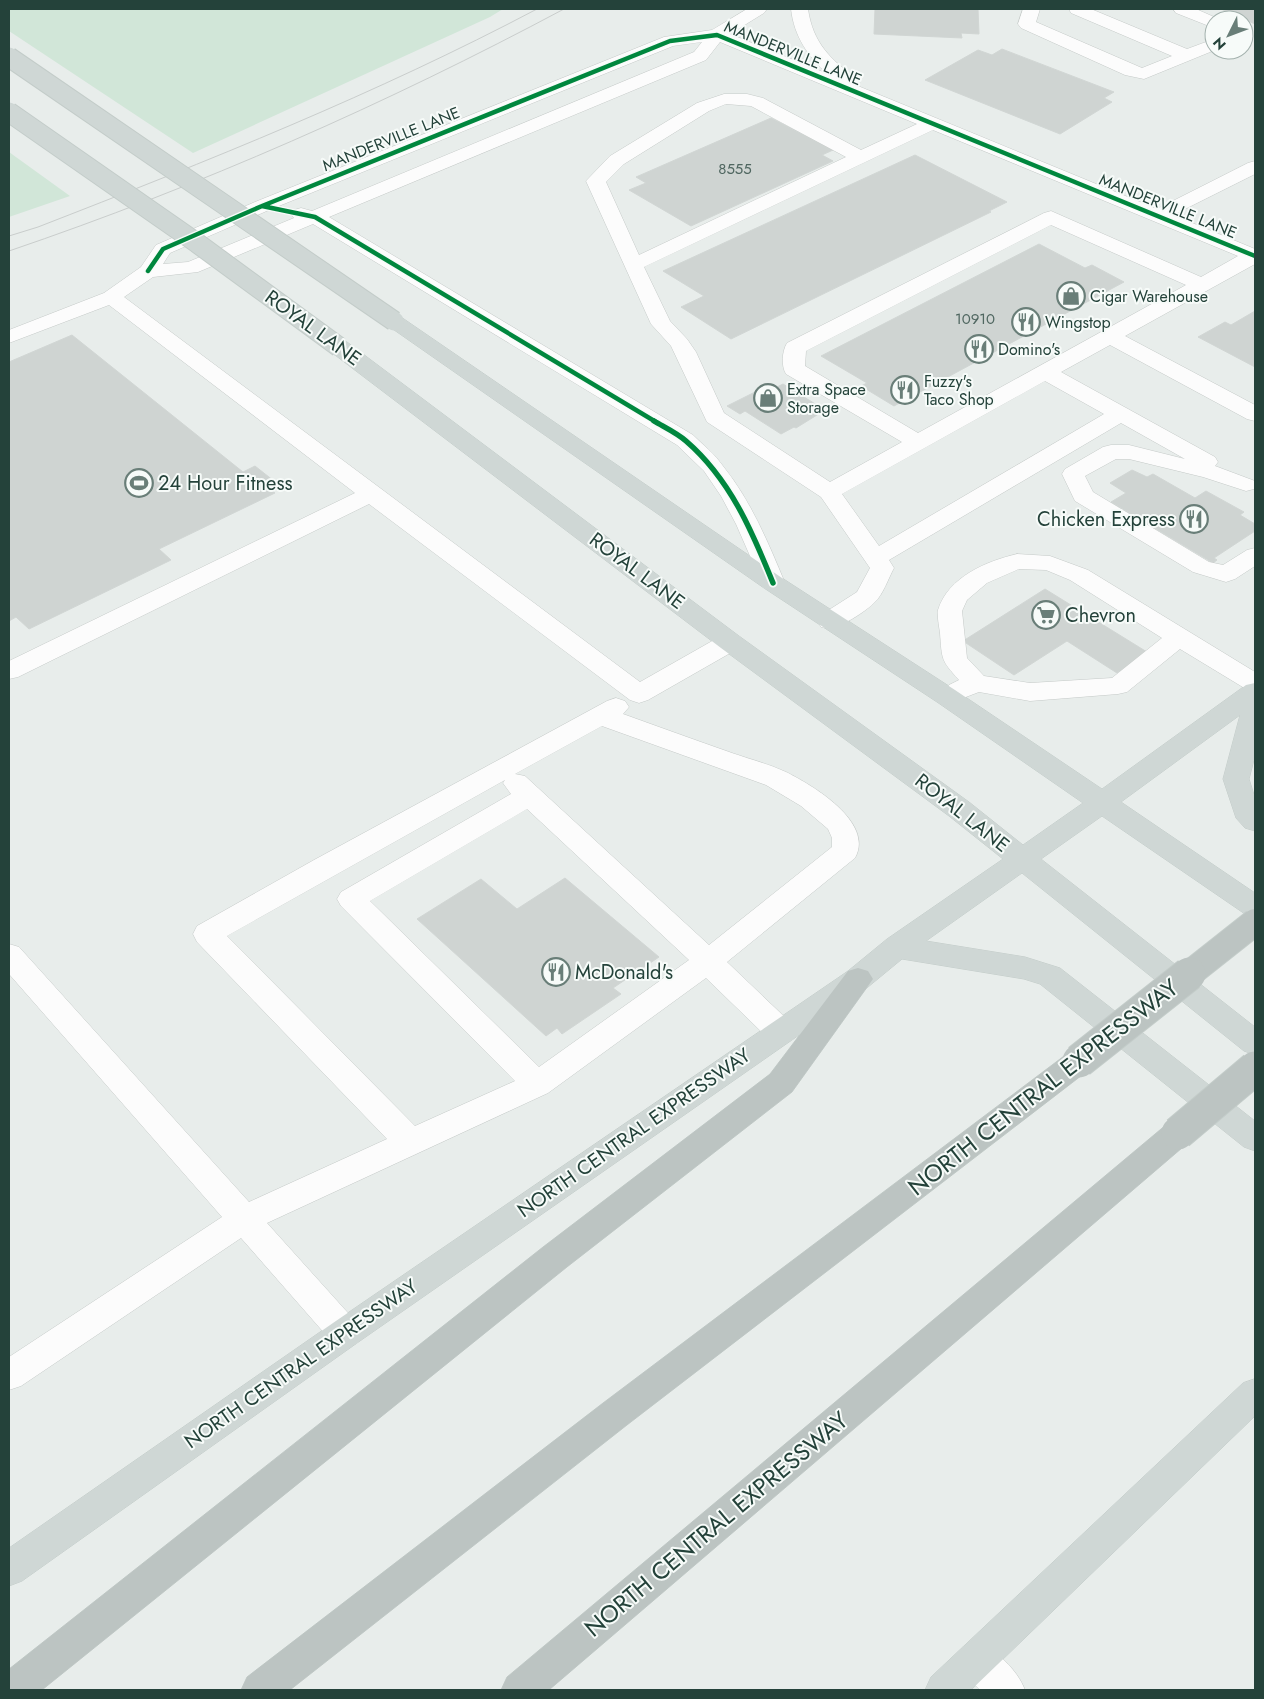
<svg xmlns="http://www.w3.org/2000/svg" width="1264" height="1699" font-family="Jost,sans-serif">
<rect width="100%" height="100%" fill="#e8edeb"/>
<path fill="#d1e6d8" d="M9 9H503L490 17 193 153 9 31Z
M9 152 70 196 9 217Z"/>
<path fill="#cfd4d2" stroke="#d1d6d4" d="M875 9H978L979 34 961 33 962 38 874 34Z
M1221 9H1255V24Z
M1002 49 1114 92 1104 98 1112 102 1060 134 925 80 978 50 992 55Z
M771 118 833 150 822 155 833 161 691 226 629 190 646 183 636 177Z
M915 155 1007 202 989 211 991 212 731 339 681 307 704 296 663 271Z
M1039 244 1085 268 1092 265 1124 282 894 406 861 386 867 383 821 356Z
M1255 311V367L1198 337 1225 322 1231 325Z
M72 335 243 472 255 466 274 481 265 485 275 493 159 549 171 560 29 629 16 617 9 621V362Z
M783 384 825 410 796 428 794 427 781 434 745 411 740 414 727 406 765 387 771 390Z
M1132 470 1147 477 1153 474 1195 498 1206 491 1244 512 1240 515 1255 524V531L1214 558 1217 560 1213 563 1111 502 1126 493 1110 483Z
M1045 589 1147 652 1117 673 1067 641 1014 675 963 641Z
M565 878 659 957 613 988 621 994 562 1034 557 1028 546 1036 417 919 481 879 517 909Z"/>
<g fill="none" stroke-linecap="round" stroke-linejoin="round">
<defs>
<path id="minor" d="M747 9H767L764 13 730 34 828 74C808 57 794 36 791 9H808C813 43 830 59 857 79L860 83 858 86 1157 209 1248 163 1255 161V174L1173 215 1255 249V264L1125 336 1255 405V421L1247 419 1110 345 1061 372 1215 457 1218 462 1215 466 1255 481 1254 489 1246 491 1203 477 1129 459H1116L1085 476 1093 492 1209 562 1223 565 1247 550 1255 548V566L1235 579 1226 582 1193 572 1075 501 1062 474 1065 469 1103 447 1111 445H1129L1185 459 1121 423 889 560 894 568C888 579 883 595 874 603 862 614 837 631 821 627L818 621 821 615 857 592 870 568 821 497 707 422 671 346 651 324 586 181 610 156 697 103 724 94H747L763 98 861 150 917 124 720 42 706 60 329 217 693 435C703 445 715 454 723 466 751 501 768 542 785 583L782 588 773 591 764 588 736 524 721 496 704 471 677 445 313 224 198 272 153 277 124 297 640 682 721 636 730 634 739 636 742 642 739 648 648 700 639 703 630 700 369 504 18 677 9 679V661L355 493 109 305 9 343V330L104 293 141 267 156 245 255 202 664 37 712 30ZM702 42 694 52 312 211 301 208 294 210 291 214 294 218 188 262 163 264 170 253 269 210 673 46ZM726 104 751 106 846 157 639 255 606 182 624 164 709 111ZM933 130 1238 256 1201 277 1051 211 1044 213 787 343C782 351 781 366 786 374L902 442 830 482 724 413 696 352 687 339 670 321 644 267ZM1051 225 1186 285 918 433 805 366 806 351ZM1045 381 1104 414 879 546 842 494Z
M1023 9H1040L1036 22 1142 68 1172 56 1071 13 1069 9H1091L1187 49 1214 39 1215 50 1144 79 1125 75 1021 28 1018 24Z
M1173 9H1196L1221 20H1214V28L1176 13Z
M1017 554 1050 556 1088 570 1255 672V691L1246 689 1180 649 1127 692 1118 694 1030 701 979 692 958 700 949 697 945 691 949 685 959 680C941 660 942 660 940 633 939 626 937 616 938 610 948 577 987 561 1017 554ZM1019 569 1046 570 1070 580 1162 638 1112 678 1030 683 984 676 967 658 962 611 967 600 987 583Z
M616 698 625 701 629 707 623 714C659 727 695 740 732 753 749 759 769 764 786 772 812 785 875 822 855 858L727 962 792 1024 796 1032 792 1040 781 1044 770 1040 706 978 548 1093 267 1223 357 1323 362 1333 357 1343 345 1348 333 1343 241 1238 21 1386 9 1390V1357L222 1217 9 974V944L19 947 249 1202 387 1139 197 942 193 934 197 926 314 860 607 701ZM602 726 766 785 801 806 828 829 832 838V847L709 945 525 776 515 774ZM505 780 503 783 511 794 341 892 337 899 341 906 515 1081 415 1126 227 936ZM527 809 689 960 539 1067 370 901Z
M976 1642C996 1650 1017 1669 1025 1690H980L963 1673 957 1660 963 1647Z"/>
<path id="major" d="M394 315 401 317 782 578 955 690 1102 789 1246 685 1255 683V756L1249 779 1255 798V831L1245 828 1236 818 1223 779 1240 715 1121 802 1255 893V917L1245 914 1102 816 1041 859 1255 1027V1055L1244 1051 1022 873 926 941 1025 957 1060 968 1255 1121V1151L1244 1147 1040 984 1024 979 902 959 868 987 357 1343 22 1581 9 1586V1548L333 1323 848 971 887 939 1003 859 949 816 721 648 331 352 328 347 331 342 339 341 347 342 739 636 969 802 1023 845 1083 803 937 702 764 588 387 325 384 321 387 317Z
M1255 1379V1416L971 1690H925L931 1677 1243 1383Z"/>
<path id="highway" d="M858 968 868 971 873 979 792 1092 567 1267 42 1690H9V1669L543 1247 770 1074 848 971Z
M1079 1049 1090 1053 1094 1061 1090 1069 627 1425 290 1690H241L247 1677 603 1403 1068 1053Z
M1178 1120 1189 1124 1194 1133 1189 1142 549 1690H501L507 1677 1167 1124Z"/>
</defs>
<use href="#minor" stroke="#c5cac8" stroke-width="1"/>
<use href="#major" stroke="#c3ccc9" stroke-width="1"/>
<use href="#highway" stroke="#c3ccc9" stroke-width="1"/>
<use href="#minor" fill="#fcfcfc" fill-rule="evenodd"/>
<use href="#major" fill="#cfd7d5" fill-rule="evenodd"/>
<use href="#highway" fill="#bcc4c2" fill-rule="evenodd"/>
<path stroke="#c9cdcc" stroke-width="1" d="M9 236 38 227C208 161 376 94 537 9
M9 251C200 186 386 104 564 9"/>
<defs>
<path id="major-bridge" d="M9 57 394 321
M9 112 197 243 339 347"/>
<path id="highway-bridge-far1" d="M1188 975 1255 922"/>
<path id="highway-bridge" d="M1079 1061 1189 974
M1178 1133 1255 1068"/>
</defs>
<use href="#major-bridge" stroke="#c3ccc9" stroke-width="21" stroke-linecap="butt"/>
<use href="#highway-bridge-far1" stroke="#c3ccc9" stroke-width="28" stroke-linecap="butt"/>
<use href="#highway-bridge" stroke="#c3ccc9" stroke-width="35" stroke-linecap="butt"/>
<use href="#major-bridge" stroke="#cfd7d5" stroke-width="19"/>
<use href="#highway-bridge-far1" stroke="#bcc4c2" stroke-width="26"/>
<use href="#highway-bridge" stroke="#bcc4c2" stroke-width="33"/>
<defs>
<path id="cycleway-far1" d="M262 206 315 217 656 422
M148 271 163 249 262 206 670 41 717 35 1255 256"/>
<path id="cycleway" d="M654 421C664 427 677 433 686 441 730 479 752 531 773 583"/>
</defs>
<use href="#cycleway-far1" stroke="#f7fbf9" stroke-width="7"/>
<use href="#cycleway" stroke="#f7fbf9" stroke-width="9"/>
<use href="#cycleway-far1" stroke="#00873e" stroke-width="4.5"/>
<use href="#cycleway" stroke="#00873e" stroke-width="5.5"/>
</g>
<defs>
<symbol id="shop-ring" viewBox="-11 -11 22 22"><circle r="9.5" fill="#f7fbf9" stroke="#697e78" stroke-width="1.5"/><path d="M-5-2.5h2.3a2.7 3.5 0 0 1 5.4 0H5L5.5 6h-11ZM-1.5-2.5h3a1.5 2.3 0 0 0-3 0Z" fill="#697e78"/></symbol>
<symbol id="restaurant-ring" viewBox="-11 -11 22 22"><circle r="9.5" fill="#f7fbf9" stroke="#697e78" stroke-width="1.5"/><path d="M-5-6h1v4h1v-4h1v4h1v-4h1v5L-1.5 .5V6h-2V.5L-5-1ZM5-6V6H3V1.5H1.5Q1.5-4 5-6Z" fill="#697e78"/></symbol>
<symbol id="stadium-ring" viewBox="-11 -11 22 22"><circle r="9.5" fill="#f7fbf9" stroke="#697e78" stroke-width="1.5"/><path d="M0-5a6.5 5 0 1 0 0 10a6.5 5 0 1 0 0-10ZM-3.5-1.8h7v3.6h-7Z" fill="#697e78"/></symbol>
<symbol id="supermarket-ring" viewBox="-11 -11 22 22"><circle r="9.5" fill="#f7fbf9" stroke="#697e78" stroke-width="1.5"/><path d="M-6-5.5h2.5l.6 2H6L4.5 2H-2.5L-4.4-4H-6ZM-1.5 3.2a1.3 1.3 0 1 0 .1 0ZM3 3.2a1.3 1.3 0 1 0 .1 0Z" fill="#697e78"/></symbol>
</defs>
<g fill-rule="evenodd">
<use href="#shop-ring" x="1055" y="280" width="32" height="32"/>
<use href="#restaurant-ring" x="1010" y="306" width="32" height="32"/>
<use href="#restaurant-ring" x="963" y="333" width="32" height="32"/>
<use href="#restaurant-ring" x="889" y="374" width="32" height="32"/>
<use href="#shop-ring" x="752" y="382" width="32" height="32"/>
<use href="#stadium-ring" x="123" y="467" width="32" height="32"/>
<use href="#restaurant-ring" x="1178" y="503" width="32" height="32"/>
<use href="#supermarket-ring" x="1030" y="599" width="32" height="32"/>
<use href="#restaurant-ring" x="540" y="956" width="32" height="32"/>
</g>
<g text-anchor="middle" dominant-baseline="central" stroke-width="4" stroke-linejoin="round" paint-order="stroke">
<g font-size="15" fill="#506761">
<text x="735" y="169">8555</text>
<text x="975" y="319">10910</text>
</g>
<g font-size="16" fill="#24423a" stroke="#f7fbf9">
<text transform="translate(793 53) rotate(22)">MANDERVILLE LANE</text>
<text transform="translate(391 139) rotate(-22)">MANDERVILLE LANE</text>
<text transform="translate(1168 206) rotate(22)">MANDERVILLE LANE</text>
</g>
<g font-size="16" fill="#24423a" stroke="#f7fbf9" text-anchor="start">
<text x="1090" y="296">Cigar Warehouse</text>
<text x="1045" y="322">Wingstop</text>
<text x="998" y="349">Domino's</text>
<text x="924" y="381">Fuzzy's<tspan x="924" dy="18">Taco Shop</tspan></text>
<text x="787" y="389">Extra Space<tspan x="787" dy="18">Storage</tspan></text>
</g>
<g font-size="20" fill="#24423a" stroke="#f7fbf9">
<text transform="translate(313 328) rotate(36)">ROYAL LANE</text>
<text transform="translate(637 571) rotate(37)">ROYAL LANE</text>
<text transform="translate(962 813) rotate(38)">ROYAL LANE</text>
<text transform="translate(634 1133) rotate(-35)">NORTH CENTRAL EXPRESSWAY</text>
<text transform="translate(301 1364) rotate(-35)">NORTH CENTRAL EXPRESSWAY</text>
</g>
<g font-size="20" fill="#24423a" stroke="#f7fbf9" text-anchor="start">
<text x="158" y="483">24 Hour Fitness</text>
<text x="1175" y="519" text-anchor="end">Chicken Express</text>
<text x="1065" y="615">Chevron</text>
<text x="575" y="972">McDonald's</text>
</g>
<g font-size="24" fill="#24423a" stroke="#f7fbf9">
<text transform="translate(1043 1087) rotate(-38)">NORTH CENTRAL EXPRESSWAY</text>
<text transform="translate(716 1524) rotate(-40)">NORTH CENTRAL EXPRESSWAY</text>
</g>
</g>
<rect width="1264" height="1699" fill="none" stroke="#24423a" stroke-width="20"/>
<g transform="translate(1229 35) rotate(228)"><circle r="24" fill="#f7fbf9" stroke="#a3b1ad"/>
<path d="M0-4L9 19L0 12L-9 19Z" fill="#697e78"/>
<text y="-8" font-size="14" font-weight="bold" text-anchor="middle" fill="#24423a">N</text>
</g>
</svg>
